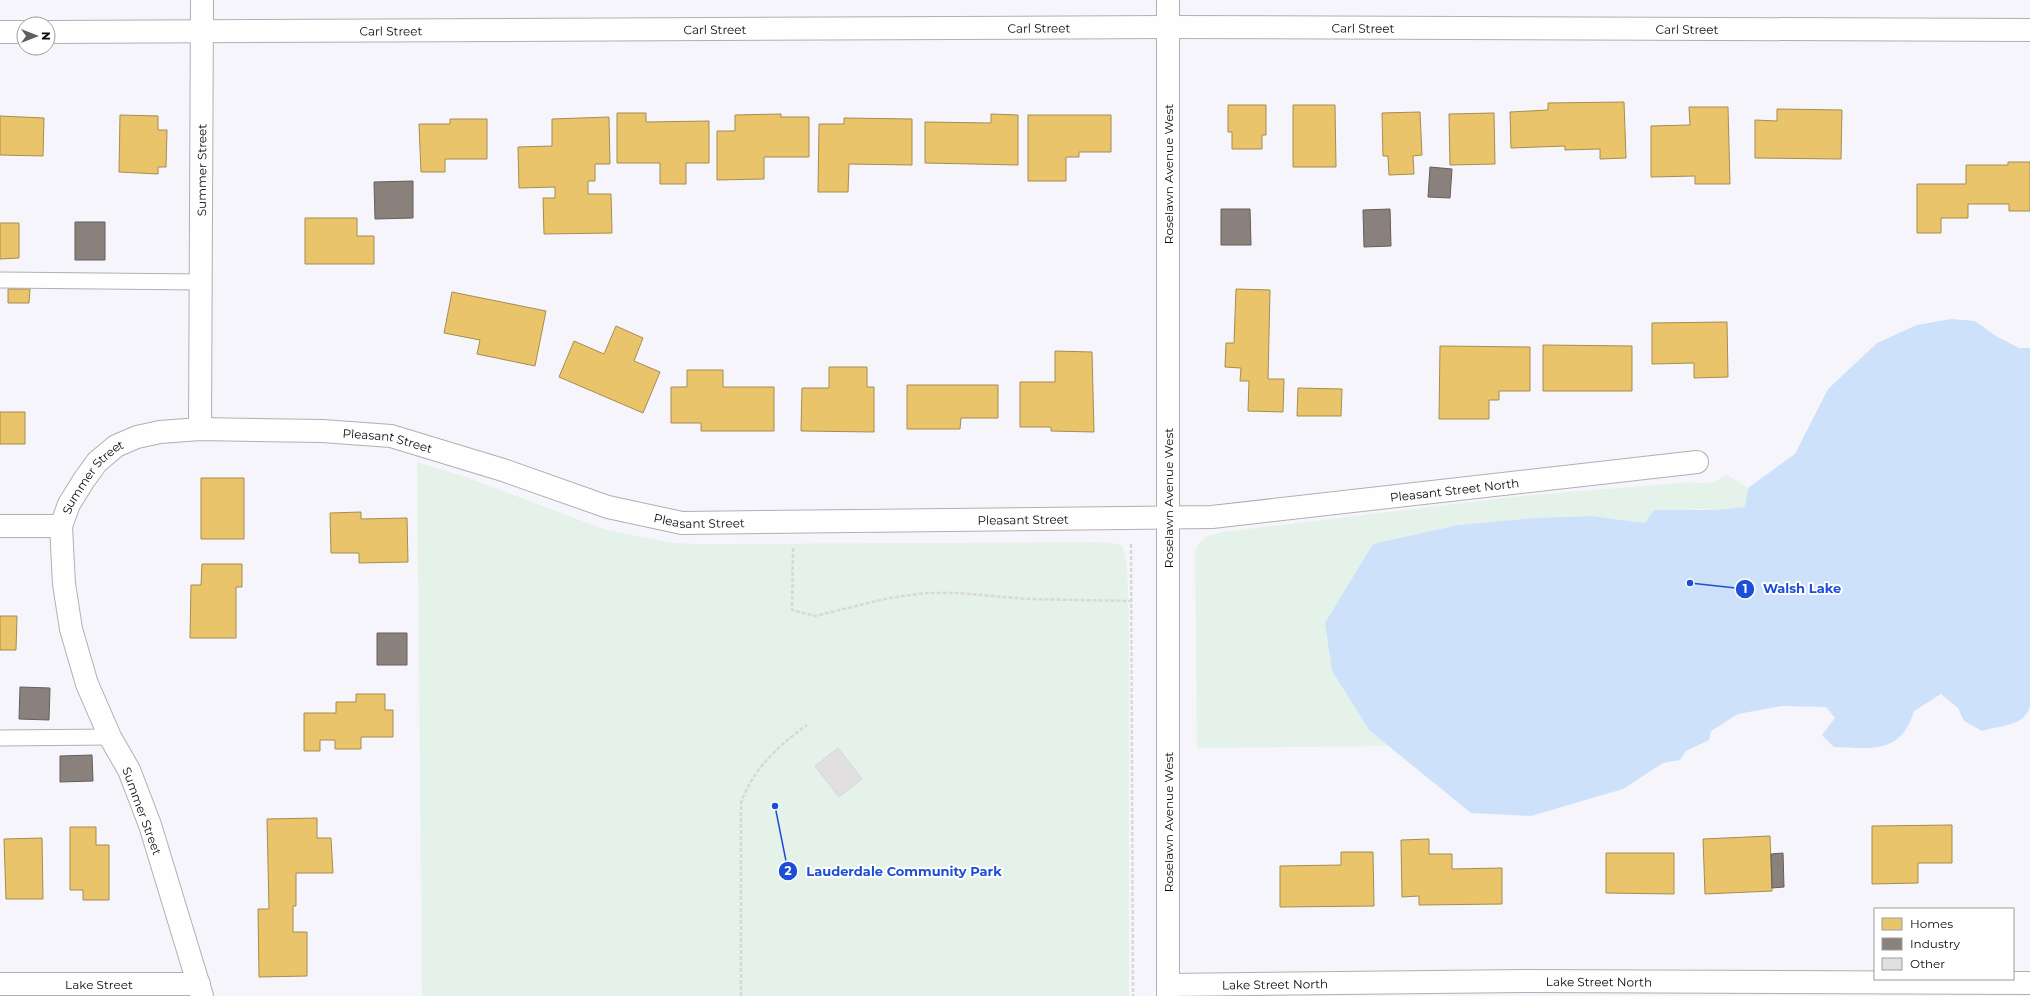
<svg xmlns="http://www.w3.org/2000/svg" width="2030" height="996" font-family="Montserrat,sans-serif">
<rect width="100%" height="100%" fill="#f6f5fb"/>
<path fill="#e5f2e9" d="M417 462 466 477 606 530 673 543 698 544 1093 542 1113 543 1123 546 1127 566 1129 617V996H422Z
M1726 474 1748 488 1745 507 1715 510 1696 509 1645 523 1592 516 1534 518 1458 525 1370 731 1388 746 1197 748 1195 552C1200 538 1209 535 1223 532L1521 496 1691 482C1706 484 1715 485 1726 474Z"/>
<path fill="#cde2fa" d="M1951 319 1975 321 1996 336 2019 348H2030V706C2025 727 1999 725 1982 731L1964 721 1958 708 1941 694 1914 711C1901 755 1871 748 1834 747L1822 735 1835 718 1826 707 1782 706 1738 714 1711 731 1709 740 1686 751 1680 760 1663 763 1623 789 1531 816 1471 813 1370 731 1332 671 1325 623 1373 544 1458 525 1534 518 1592 516 1645 523 1654 510H1715L1745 507 1748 488 1795 454 1828 389 1877 343 1917 325Z"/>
<path fill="#e9c46a" stroke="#a68c4f" d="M1624 102 1626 158 1600 159V149L1565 150V146L1511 148 1510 112 1548 110V103Z
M1228 105H1266V135H1262V149H1232V132H1228Z
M1293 105H1335L1336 167H1293Z
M1689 107H1728L1730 184H1695V176L1651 177V126L1690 125Z
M1777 109 1842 110 1841 159 1755 158V120L1777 121Z
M1420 112 1422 155 1413 156 1414 174 1389 175 1388 156H1383L1382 113Z
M617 113H646V122L709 121V163H686V184H660V163H617Z
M1494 113 1495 164 1450 165 1449 114Z
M781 114V117H809V157H764V179L717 180V131H735V115Z
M991 114 1018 115V165L925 163V122L991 123Z
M120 115 158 116V130H167L166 167H158V174L119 172Z
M1028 115H1111V152H1079V157H1066V181H1028Z
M0 116 44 118 43 156 0 155Z
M609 117 610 164H595V181H588V194H611L612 233 544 234 543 198H555V187L519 188 518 147 552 146V119Z
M844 118 912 119V165L849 164 848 192H818L819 124H844Z
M450 119H487V159H445V172H421L419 124H450Z
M2008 162H2030V211H2009V204H1968V218H1941V233H1917V184H1966V165H2008Z
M305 218H357V236H374V264H305Z
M0 223H19V258L0 259Z
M8 289H30L29 303H8Z
M1236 289 1270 290 1268 379H1284L1283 412 1248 411 1249 381H1240L1241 368 1225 367 1226 343H1234Z
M452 292 546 311 535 366 477 354 480 340 444 333Z
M1727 322 1728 377 1694 378V363L1652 364V323Z
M616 326 643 338 634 361 660 372 643 413 559 377 574 341 604 354Z
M1543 345 1632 346V391H1543Z
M1440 346 1530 347V391H1499V400H1489V419H1439Z
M1055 351 1092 352 1094 432 1051 431V427H1020V382H1055Z
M829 367H867V387H874V432L801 431 802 388H829Z
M687 370H723V387H774V431H701V423H671V387H687Z
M907 385H998V418H961L960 429H907Z
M1298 388 1342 389 1341 416H1297Z
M0 412H25V444H0Z
M201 478H244V539H201Z
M361 512V519L407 518 408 562 359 563V553H331L330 513Z
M202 564H242V587H236V638H190L191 585H201Z
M0 616H17L16 650H0Z
M356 694H385V710H393V737H361V749H335V740H320V751H304V713H336V702H356Z
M317 818V838H331L333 873H296V906H293V932H307V976L259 977 258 909H269L267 819Z
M1952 825V863H1918V883L1872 884V826Z
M70 827H96V845H109V900H83V890H70Z
M1770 836 1772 891 1705 894 1703 839Z
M42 838 43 899H6L4 839Z
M1429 839V854H1452V869L1502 868V904L1419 905V896L1402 897 1401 840Z
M1341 852H1373L1374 906 1280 907V866L1341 865Z
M1606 853H1674V894L1606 893Z"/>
<path fill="#8a817c" stroke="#645e5b" d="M1430 167 1452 169 1450 198 1428 197Z
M413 181V218L375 219 374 182Z
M1221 209H1250L1251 245H1221Z
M1390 209 1391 246 1364 247 1363 210Z
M75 222H105V260H75Z
M377 633H407V665H377Z
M20 687 50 688 49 720 19 719Z
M92 755 93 781 60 782V756Z
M1783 853 1784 887 1772 888 1771 854Z"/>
<path fill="#e1dfe0" stroke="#d7d6d7" d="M838 748 862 779 839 797 815 766Z"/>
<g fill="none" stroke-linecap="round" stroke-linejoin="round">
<defs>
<path id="lane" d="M0 280 201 282
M0 738 110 737"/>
<g id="street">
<path d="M0 32H24"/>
<path id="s1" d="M48 32 1167 27 2030 30"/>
<path id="s2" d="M200 429 202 0"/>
<path d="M0 526H61"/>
<path id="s3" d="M0 984H199"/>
<path id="s4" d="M1168 985 1525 981 2030 983"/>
<path id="s5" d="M202 996 150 825 129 770 110 737 87 684 71 629 64 584 61 526 69 504 84 480 97 462 116 446 137 437 160 432 200 429 322 431 391 436 503 470 608 507 682 523 1212 517 1697 462"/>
</g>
<path id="secondary" d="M1168 0V996"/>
</defs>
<use href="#lane" stroke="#b0afb4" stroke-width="17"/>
<use href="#street" stroke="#b0afb4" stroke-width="24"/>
<use href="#secondary" stroke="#b0afb4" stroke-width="24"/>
<path stroke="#d8d7da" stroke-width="2.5" stroke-dasharray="4 2" stroke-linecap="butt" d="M1131 544 1133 996
M793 548 792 610 815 616 889 598 925 593H959L1026 599 1132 601
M741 996V803C752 770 779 745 807 725"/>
<use href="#lane" stroke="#fefefe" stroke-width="15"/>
<use href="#street" stroke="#fefefe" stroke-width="22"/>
<use href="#secondary" stroke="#fefefe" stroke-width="22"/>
</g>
<g text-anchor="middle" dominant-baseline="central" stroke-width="4" stroke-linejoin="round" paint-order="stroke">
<g font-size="12" fill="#0b0b0f" stroke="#fff">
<text stroke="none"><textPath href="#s1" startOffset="991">Carl Street</textPath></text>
<text stroke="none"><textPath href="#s1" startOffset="1315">Carl Street</textPath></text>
<text stroke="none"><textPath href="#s1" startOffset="1639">Carl Street</textPath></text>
<text stroke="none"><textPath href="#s1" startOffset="667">Carl Street</textPath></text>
<text stroke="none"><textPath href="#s1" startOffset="343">Carl Street</textPath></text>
<text stroke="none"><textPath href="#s2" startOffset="259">Summer Street</textPath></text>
<text transform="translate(1168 174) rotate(-90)">Roselawn Avenue West</text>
<text stroke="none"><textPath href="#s5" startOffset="868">Pleasant Street</textPath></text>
<text stroke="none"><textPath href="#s5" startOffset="554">Summer Street</textPath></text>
<text stroke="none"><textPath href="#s5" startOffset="1949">Pleasant Street North</textPath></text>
<text transform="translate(1168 498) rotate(-90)">Roselawn Avenue West</text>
<text stroke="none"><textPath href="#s5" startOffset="1192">Pleasant Street</textPath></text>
<text stroke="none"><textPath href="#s5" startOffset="1516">Pleasant Street</textPath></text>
<text transform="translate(142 811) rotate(70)">Summer Street</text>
<text transform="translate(1168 822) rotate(-90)">Roselawn Avenue West</text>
<text stroke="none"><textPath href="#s4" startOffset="431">Lake Street North</textPath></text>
<text stroke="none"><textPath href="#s3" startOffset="99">Lake Street</textPath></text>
<text stroke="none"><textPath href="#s4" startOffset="107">Lake Street North</textPath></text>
</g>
</g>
<path fill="none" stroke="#1d4ed8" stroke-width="1.5" d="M1690 583L1745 589M775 806L788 871"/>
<g fill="#1d4ed8" stroke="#fff" stroke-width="1.5">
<circle cx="1690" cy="583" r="4"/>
<circle cx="775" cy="806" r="4"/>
<circle cx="1745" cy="589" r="10"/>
<circle cx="788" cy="871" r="10"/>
</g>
<g font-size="12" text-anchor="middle" font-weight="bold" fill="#fff">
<text x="1745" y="593">1</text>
<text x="788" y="875">2</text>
</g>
<g font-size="13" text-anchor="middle" font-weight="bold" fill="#1d4ed8" stroke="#fff" stroke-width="4" stroke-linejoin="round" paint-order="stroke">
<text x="1802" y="593">Walsh Lake</text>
<text x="904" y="876">Lauderdale Community Park</text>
</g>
<rect x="1874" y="908" width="140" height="72" fill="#ffffff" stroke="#9d9d9f"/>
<rect x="1882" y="918" width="20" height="12" fill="#e9c46a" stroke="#9d9d9f"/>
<text x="1910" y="928" font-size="12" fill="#0b0b0f">Homes</text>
<rect x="1882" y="938" width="20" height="12" fill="#8a817c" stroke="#9d9d9f"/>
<text x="1910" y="948" font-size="12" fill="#0b0b0f">Industry</text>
<rect x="1882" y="958" width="20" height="12" fill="#e1dfe0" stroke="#9d9d9f"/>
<text x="1910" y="968" font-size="12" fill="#0b0b0f">Other</text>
<g transform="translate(36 36) rotate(90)"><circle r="19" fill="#ffffff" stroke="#9d9d9f"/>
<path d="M0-3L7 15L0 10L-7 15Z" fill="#5d5d62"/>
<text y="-6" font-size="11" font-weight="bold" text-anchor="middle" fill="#0b0b0f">N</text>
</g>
</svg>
